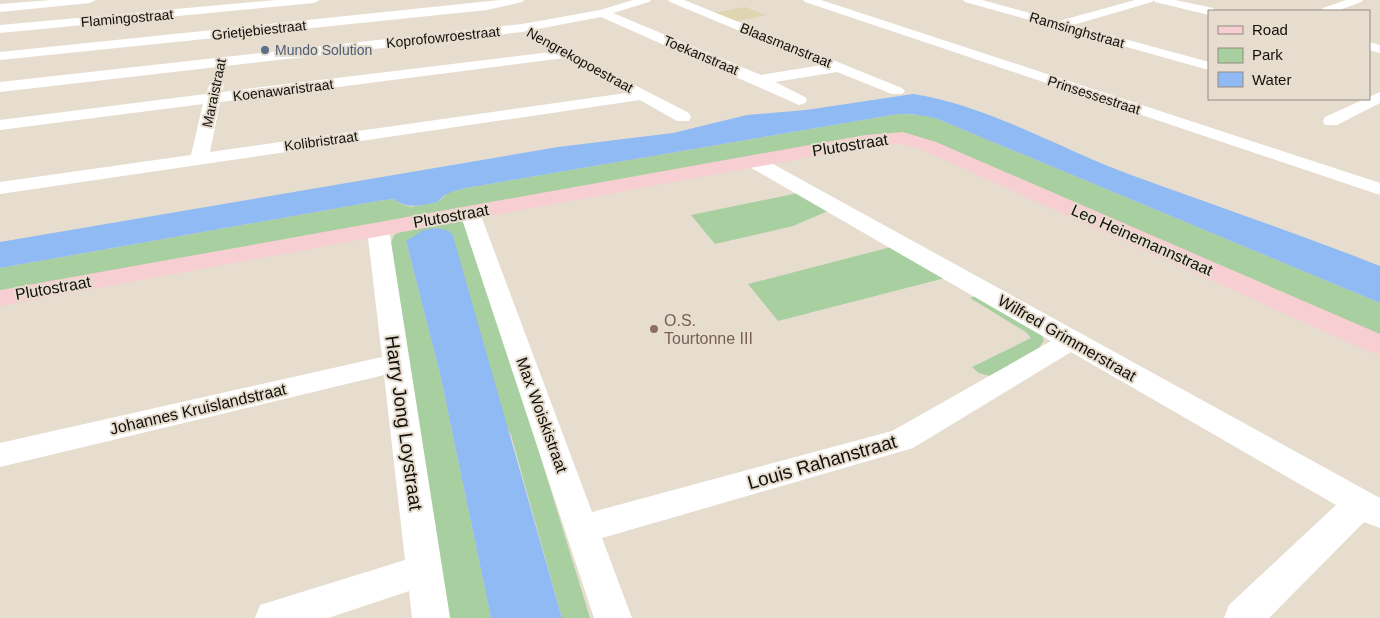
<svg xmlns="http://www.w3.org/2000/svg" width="1380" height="618" font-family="Helvetica,sans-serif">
<rect width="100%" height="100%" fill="#e6ddcf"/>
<path fill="#a8cf9f" d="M898 114 926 115 940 120 1380 303V337L1074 203 906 133 0 292V268L378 201 394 199 401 204 411 207 438 202 449 192 466 188Z
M798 193 828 211 793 226 715 244 691 215Z
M459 220 464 223 503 334 590 618H562L511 435 406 241 440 374 491 618H450L390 245 394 235 403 230Z
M895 246 949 277 778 321 748 284Z
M979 295 1041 333 1044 340 1038 350 990 376 979 373 972 367 1031 338 1026 332 970 298Z"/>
<path fill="#dfd5b0" d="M745 7 766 15 734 22 713 13Z"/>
<path fill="#90baf3" d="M913 94C988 105 1062 150 1134 176 1216 206 1299 234 1380 266V303L940 120C926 115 914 114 898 114L466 188C455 191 445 192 438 202 422 205 408 210 394 199L378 201 0 268V242L558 147 673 133 747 115 806 110Z
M438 228 449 231 453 236 562 618H491L440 374 406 241 424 230Z"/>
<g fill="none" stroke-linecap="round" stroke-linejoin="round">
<path fill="#fff" fill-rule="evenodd" d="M51 0H96L90 3 0 12V4Z
M276 0H320L314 3 0 33V25Z
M500 0H524L522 2 487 10 0 60V52Z
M633 0H651L649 2 613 13 761 75 822 65 670 2 668 0H684L902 88 905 91 902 94H892L837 72 775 82 805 97 807 100 805 103 799 105 601 17 522 32 0 92V82L522 24 600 10Z
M803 0H821L1380 183V195L805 2Z
M963 0H982L1059 21 1135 0H1175L1213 8 1215 11H1209V15L1155 2 1154 0 1152 2 1073 25 1209 62V70L965 2Z
M1346 0H1363L1361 2 1337 11H1321L1323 8Z
M551 42 689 113 691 117 689 121H677L640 100 0 194V182L191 155 203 104 0 130V120L206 94 211 81H221L224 84 222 92 551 52 544 46ZM564 58 626 93 210 152 220 102Z
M1369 42 1380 45V53L1369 50Z
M1380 92V103L1337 125H1325L1323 121 1325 117Z
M755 156 762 158 1380 498V528L1364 522 1269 618H1224L1229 605 1336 505 1071 352 913 448 602 538 632 618H594L460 213 463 209 470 207 477 209 480 213 592 512 892 431 1051 341 748 166 746 162 748 158Z
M378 223 386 224 389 229 450 618H412L409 591 328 618H255L260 605 405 560 384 375 0 467V443L382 357 367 229 370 224Z"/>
<path fill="#f7ced2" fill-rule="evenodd" d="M903 132 936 142 1380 334V354L1370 352 922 150 902 144 865 147 0 306V290L865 135Z"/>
</g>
<circle fill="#5c6f8a" stroke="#e6ddcf" stroke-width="2" cx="265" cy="50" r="5"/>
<circle fill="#8d6e63" stroke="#e6ddcf" stroke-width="2" cx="654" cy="329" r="5"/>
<g text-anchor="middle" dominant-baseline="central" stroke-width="4" stroke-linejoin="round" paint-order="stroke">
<g font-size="14" fill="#13100b" stroke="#e6ddcf">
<text transform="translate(127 18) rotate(-5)">Flamingostraat</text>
<text transform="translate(259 30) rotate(-6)">Grietjebiestraat</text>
<text transform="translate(1077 30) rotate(16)">Ramsinghstraat</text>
<text transform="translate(443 37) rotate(-6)">Koprofowroestraat</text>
<text transform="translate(786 45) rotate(22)">Blaasmanstraat</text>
<text transform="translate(701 55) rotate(23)">Toekanstraat</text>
<text transform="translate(580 60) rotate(29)">Nengrekopoestraat</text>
<text transform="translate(283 90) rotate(-7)">Koenawaristraat</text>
<text transform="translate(214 93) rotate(-78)">Maraistraat</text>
<text transform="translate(1094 95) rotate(18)">Prinsessestraat</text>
<text transform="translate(321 141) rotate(-8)">Kolibristraat</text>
</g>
<g font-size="14" fill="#4e5e75" stroke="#e6ddcf" text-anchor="start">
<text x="275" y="50">Mundo Solution</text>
</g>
<g font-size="16" fill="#13100b" stroke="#e6ddcf">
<text transform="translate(850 145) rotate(-9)">Plutostraat</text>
<text transform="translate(451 216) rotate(-10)">Plutostraat</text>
<text transform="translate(1142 240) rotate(24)">Leo Heinemannstraat</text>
<text transform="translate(53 288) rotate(-10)">Plutostraat</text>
<text transform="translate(1067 338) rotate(30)">Wilfred Grimmerstraat</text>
<text transform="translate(198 409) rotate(-13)">Johannes Kruislandstraat</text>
<text transform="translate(542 415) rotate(70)">Max Woiskistraat</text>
</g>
<g font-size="16" fill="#785e54" stroke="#e6ddcf" text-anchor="start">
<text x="664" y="320">O.S.<tspan x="664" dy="18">Tourtonne III</tspan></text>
</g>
<g font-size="19" fill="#13100b" stroke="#e6ddcf">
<text transform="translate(404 423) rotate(82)">Harry Jong Loystraat</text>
<text transform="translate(822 462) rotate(-16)">Louis Rahanstraat</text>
</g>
</g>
<rect x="1208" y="10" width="162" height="90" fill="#e6ddcf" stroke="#928b81"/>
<rect x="1218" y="26" width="25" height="8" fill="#f7ced2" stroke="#928b81"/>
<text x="1252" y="35" font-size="15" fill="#13100b">Road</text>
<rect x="1218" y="48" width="25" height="15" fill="#a8cf9f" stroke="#928b81"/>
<text x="1252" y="60" font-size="15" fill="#13100b">Park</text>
<rect x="1218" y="72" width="25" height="15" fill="#90baf3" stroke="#928b81"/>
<text x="1252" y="85" font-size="15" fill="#13100b">Water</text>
</svg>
